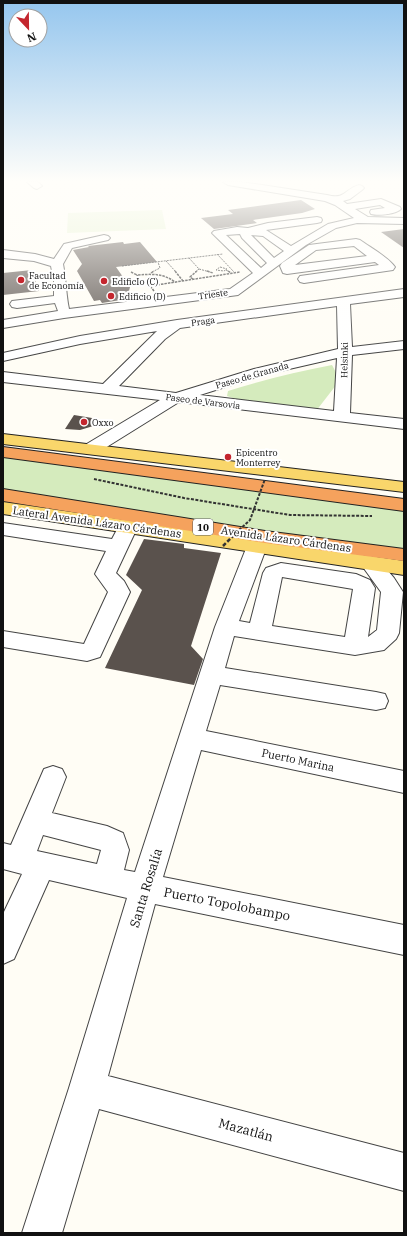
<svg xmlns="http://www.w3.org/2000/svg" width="407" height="1236" font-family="'IBM Plex Serif',serif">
<rect width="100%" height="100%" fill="#fffdf5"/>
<path fill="#d5ebbd" d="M332 365 340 380 316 411 254 405 227 396 228 391C262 380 297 372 332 365Z
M3 457 404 506V555L3 493Z"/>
<path fill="#e6f2cf" d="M162 210 166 229 67 233 68 213Z"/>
<path fill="#5a524d" d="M301 200 315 209 302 213 253 220 257 223 214 229 201 218 233 214 228 210Z
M404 229V248L381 232Z
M123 242 124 244 140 242 157 262 116 267 130 287 127 299 102 303 100 300 94 301 77 271 82 264 73 250 89 247 88 246Z
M32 270 39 291 3 295V273Z
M74 415 110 421 80 430 65 429Z
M144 539 184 544V548L221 553 191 646 203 659 194 685 105 668 142 590 126 575Z"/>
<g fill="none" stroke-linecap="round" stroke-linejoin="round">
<defs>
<path id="minor" d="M27 182H38L42 186 37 189 34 188Z
M223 182H242L327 195C346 200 344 189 359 185L362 186 364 188 362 190 350 199 343 201 347 204 381 199 400 207 401 209C396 214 379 216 371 214L370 212 371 210 385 208 380 205 355 209 368 217 404 218V224L357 223 336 228 306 245 238 295 64 318 3 328V320L58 311 55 303 17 308 12 307 10 304 12 301 54 296V281L51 266 34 261 3 258V250L35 254 54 259 64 244 104 235 108 236 110 238 108 240 72 248 63 264C66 279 66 295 69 309L230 289 253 273 214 235 212 233 214 231 237 227 248 228 268 223 317 217 321 218 322 220 321 222 317 223 266 230 291 246 328 224 354 218 335 205 325 201 228 185ZM240 234 242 238 267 263 261 268 226 235ZM251 235 263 236 284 251 274 258Z
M356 239 360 240C371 248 388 257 395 267L393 270 304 283 300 282 298 279 300 276 379 265 375 262 287 274 283 273 280 266 282 263 309 245ZM354 246 367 256 295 265 316 250Z
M404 289V297L350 304 352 347 404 341V349L352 355 350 413 404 419V429L179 402 97 453 91 454 85 453 82 449 85 445 160 400 3 382V372L103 384 157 331 80 344 3 361V353L80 336 177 320ZM337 306 338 349 254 369 176 393 119 386 165 339 180 328ZM337 358 334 411 200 395 263 375Z
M128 520 135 522 138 526 116 573 124 581 130 592 100 657 87 661 3 647V631L84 644 108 592 95 574 106 551 3 535V523L112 539 121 522Z
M257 540 264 542 267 546 239 621 250 623 263 573 266 568 281 563 356 574 370 580 375 588 368 637 377 630 381 592 360 563 363 558 370 556 377 558 394 578 403 592 399 633 396 639 384 650 355 655 234 636 225 668 376 692 385 694 388 701 385 708 376 710 220 685 206 731 404 771V793L201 750 163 877 404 925V955L155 904 108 1076 404 1153V1191L99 1109 62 1233H22L69 1088 127 898 49 880 14 959 3 964V914L22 874 3 869V843L11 845 44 769 53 766 62 769 66 777 52 813 107 826 123 833 129 850 124 870 135 872 215 627 247 546 250 542ZM282 577 353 589 345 637 272 626ZM43 835 101 850 97 864 37 851Z"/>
<path id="major" d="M3 434 404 482V492L3 444Z
M3 502 404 561V575L3 514Z"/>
<path id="highway" d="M3 447 404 499V511L3 457Z
M3 489 265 531 404 549V561L265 543 3 501Z"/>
</defs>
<use href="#minor" stroke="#444" stroke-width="2"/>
<use href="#major" stroke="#222" stroke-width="2"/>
<use href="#highway" stroke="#222" stroke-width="2"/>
<path stroke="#333" stroke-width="1" stroke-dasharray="2 1" stroke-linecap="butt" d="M217 254 234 272
M189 258 199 269 210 272
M166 261 176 272
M122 266 223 254
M220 267 227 269 224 271 216 270Z
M226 270 230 272
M152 272 160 268 158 262
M195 272 199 269"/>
<path stroke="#333" stroke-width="1.5" stroke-dasharray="2.5 1" stroke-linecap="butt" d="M175 271 183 281
M207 271 213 273
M228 271 231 273
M131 272 137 275
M151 273 154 271
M193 279 190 277 197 271
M136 280 138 278 137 275C151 274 163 273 175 282
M154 291 150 286 240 272"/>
<path stroke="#333" stroke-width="2" stroke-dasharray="3 1.5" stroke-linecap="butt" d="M94 479 184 498 290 515 372 516"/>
<use href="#minor" fill="#fff" fill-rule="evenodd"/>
<use href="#major" fill="#f9d66b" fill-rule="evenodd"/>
<use href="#highway" fill="#f5a25d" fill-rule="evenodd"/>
<path stroke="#333" stroke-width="2" stroke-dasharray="3 1.5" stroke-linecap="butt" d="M239 530 250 520 265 479"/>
<path stroke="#333" stroke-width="2.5" stroke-dasharray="4 2" stroke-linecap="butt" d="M223 546 240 529"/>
</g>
<linearGradient id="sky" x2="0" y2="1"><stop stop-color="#95c6ee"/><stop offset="0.51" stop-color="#fffefa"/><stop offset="1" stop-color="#fffefa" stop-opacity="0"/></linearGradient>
<rect width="407" height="355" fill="url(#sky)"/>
<g fill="#c4262e" stroke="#fff" stroke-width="1.5">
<circle cx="21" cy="280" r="4"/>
<circle cx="104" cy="281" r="4"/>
<circle cx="111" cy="296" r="4"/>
<circle cx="84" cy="422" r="4"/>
<circle cx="228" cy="457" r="4"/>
</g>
<g text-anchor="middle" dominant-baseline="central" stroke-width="4" stroke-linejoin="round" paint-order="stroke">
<g font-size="9" fill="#111" stroke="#fff" text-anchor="start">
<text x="29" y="275">Facultad<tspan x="29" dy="10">de Economía</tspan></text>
<text x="112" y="281">EdificIo (C)</text>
<text x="119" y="296">Edificio (D)</text>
<text x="92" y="422">Oxxo</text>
<text x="236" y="452">Epicentro<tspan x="236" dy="10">Monterrey</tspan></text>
</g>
<g font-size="9" fill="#111" stroke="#fff">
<text transform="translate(213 294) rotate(-8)">Trieste</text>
<text transform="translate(203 321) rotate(-8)">Praga</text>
<text transform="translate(344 360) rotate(-89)">Helsinki</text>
<text transform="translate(252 375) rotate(-16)">Paseo de Granada</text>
<text transform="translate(203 401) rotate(7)">Paseo de Varsovia</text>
</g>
<rect fill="#fff" stroke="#585858" stroke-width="1" x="193" y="519" width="20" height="16" rx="3"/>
<g font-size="10" font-weight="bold" fill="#111">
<text x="203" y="527">10</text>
</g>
<g font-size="11" fill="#111" stroke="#fff">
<text transform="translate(97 522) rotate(8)">Lateral Avenida Lázaro Cárdenas</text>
<text transform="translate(286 539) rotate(8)">Avenida Lázaro Cárdenas</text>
<text transform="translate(298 760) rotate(12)">Puerto Marina</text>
</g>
<g font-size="13" fill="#111" stroke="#fff">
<text transform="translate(146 888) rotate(-73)">Santa Rosalía</text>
<text transform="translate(227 904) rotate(11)">Puerto Topolobampo</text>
<text transform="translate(246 1130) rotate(15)">Mazatlán</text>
</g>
</g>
<rect width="407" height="1236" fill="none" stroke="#111111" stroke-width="8"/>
<g transform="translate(28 28) rotate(158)"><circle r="19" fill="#ffffff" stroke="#a0a0a0"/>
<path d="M0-3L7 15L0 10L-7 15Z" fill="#c4262e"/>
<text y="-6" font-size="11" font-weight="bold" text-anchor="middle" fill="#111111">N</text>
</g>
</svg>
